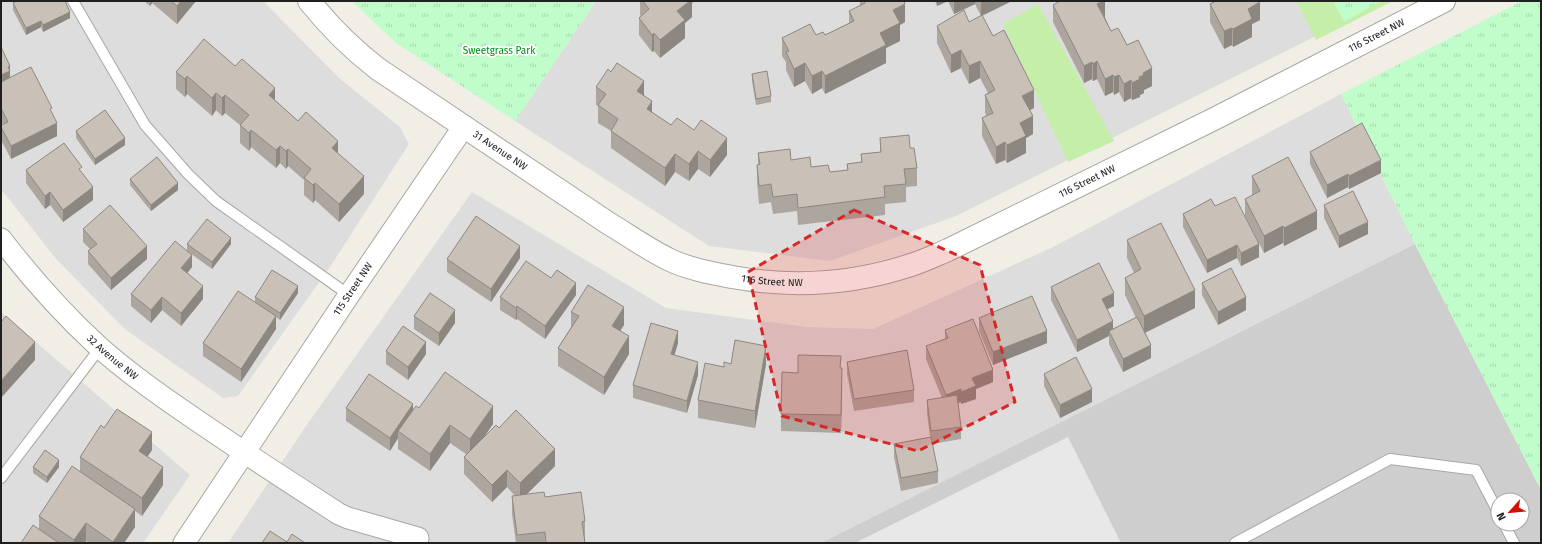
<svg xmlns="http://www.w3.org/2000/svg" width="1542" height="544" font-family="'Fira Sans',sans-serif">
<defs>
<pattern id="park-tufts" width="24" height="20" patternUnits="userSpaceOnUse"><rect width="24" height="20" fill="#c0fdca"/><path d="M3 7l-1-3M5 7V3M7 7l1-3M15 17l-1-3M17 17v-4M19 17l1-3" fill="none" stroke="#a5d9ad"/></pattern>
</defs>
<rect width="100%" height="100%" fill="#f1eee5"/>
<path fill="#dedddd" d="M1 1H263L339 78 400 127 409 144 330 267 238 396 223 398 126 330 57 260 1 189Z
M596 1H1333L1344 22 956 216 830 261 709 246 515 121Z
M1341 94 1415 244 821 543H228L306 426 472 192 666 308 807 327 873 329 1053 247Z
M1 312 190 475 143 543H1Z"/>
<path fill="#cecece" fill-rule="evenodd" d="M1415 244 1541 490V543H821ZM1498 500H1522V524H1498Z"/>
<path fill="#c5eea8" d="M1296 1H1393L1316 40Z
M1038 4 1114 141 1068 162 1003 24Z"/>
<path fill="url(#park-tufts)" d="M352 1H596L515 121 396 43Z
M1333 1H1381L1344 22Z
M1522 1H1541V490L1415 244 1341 94Z"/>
<path fill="#e8e8e8" d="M1068 437 1121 543H855Z"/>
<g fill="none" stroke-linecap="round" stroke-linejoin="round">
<defs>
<path id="service" d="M73 1 145 125 188 174 216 201 349 295
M1 478 100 348
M1504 524 1514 543
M1235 543 1390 459 1476 470 1498 512"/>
<g id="minor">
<path id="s1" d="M1 239C31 278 63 314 99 347 127 372 158 394 189 415 238 449 288 481 339 514L348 518 418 538"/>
<path id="s2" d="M184 543 349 295 464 126"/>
</g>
<g id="tertiary">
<path id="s3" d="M309 1C330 27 352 49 378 69L608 223C628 235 649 250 670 260 689 269 711 273 732 277 792 288 853 284 911 265 924 261 936 255 948 250L1214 119 1444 1"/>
</g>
</defs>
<use href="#service" stroke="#a7a7a7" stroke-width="12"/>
<use href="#minor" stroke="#a7a7a7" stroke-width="23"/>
<use href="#tertiary" stroke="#a7a7a7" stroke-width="24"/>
<use href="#service" stroke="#fff" stroke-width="10"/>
<use href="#minor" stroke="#fff" stroke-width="21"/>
<use href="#tertiary" stroke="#fff" stroke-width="22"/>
</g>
<path fill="#ada69e" d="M144 1H196L177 24 152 3 150 6Z
M640 1H694L692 3V17L685 23V38L660 58 654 51 652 52 639 35V18L641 16 640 15Z
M860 1H904L905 22 900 25V41L886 48V63L825 94 822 88 812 94 805 81 794 87 786 70V62L782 56V38L825 35 849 23V11L860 6Z
M935 1H1012L982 16 993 36 1034 108 1030 110 1033 134 1026 138V153L1007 163 1005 160 996 164 982 136V118L986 116 985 112V95L988 93 980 78 969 84 961 68 951 73 937 43V26L969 22 981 16 975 4 954 14 948 1 937 6Z
M1058 1H1105V17L1111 31 1127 45 1152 86 1144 90V93L1140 95V97L1132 100 1131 98 1124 102 1119 92 1114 95 1113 92 1105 96 1097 79 1093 81 1092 79 1084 83 1053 22V5L1059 2Z
M1214 1H1260V20L1252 24V37L1233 47 1232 45 1224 49 1210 22V4L1214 2Z
M13 3 70 18 43 32 41 27 26 35 13 10Z
M1 47 10 77 52 114 57 136 11 159 1 140V125L3 124 1 121Z
M235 66 275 100 298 121 338 153 364 194 339 222 315 200 313 203 304 195V180L288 166 286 169 280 163 276 168 251 147 249 151 240 143V125L225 113 222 116 216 110 212 116 187 94 185 97 176 89V72Z
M752 74 771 96V102L756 105 752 81Z
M596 87 644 95 652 112 671 125 727 155 710 177 698 169 689 181 675 172 665 186 611 148V131L598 123V106L596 105Z
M76 131 125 145 95 165 76 138Z
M880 138 910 148 917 168V186L906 187V202L885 204V215L798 225 797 211 773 214 771 202 759 204 757 182V165L758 164V153L791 160 811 167 830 172 847 170V164L861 162V154L880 152Z
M1310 152 1381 173 1349 189 1348 187 1327 198 1310 164Z
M26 170 82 173 93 200 63 222 50 205 45 209 26 183Z
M1252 176 1317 229 1284 246 1283 243 1264 253 1245 216V199L1252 195Z
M130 179 178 190 151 211 130 185Z
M1324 205 1368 234 1339 248 1324 218Z
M1215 206 1259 257 1241 266 1237 258 1207 273 1183 227V214Z
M83 229 147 259 111 290 88 264V251L90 249 83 242Z
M1127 240 1195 308 1145 333 1151 358 1123 372 1109 344V336L1077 352 1051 300V287L1114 306 1107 309 1113 329 1136 318 1125 295V278L1134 273 1127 258Z
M187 244H231L212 269 187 251Z
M520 258 491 302 447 272V259Z
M192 267 187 273 203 299 181 326 162 310 151 323 131 306V294Z
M1202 283 1246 310 1218 325 1202 295Z
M298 293 280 320 276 317V329L241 382 203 356V343L255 302V297Z
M576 295 545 339 517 319 516 320 500 310V297Z
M571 312 624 325 620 331 629 354 604 395 558 366V348L571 327Z
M414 316 455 323 439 346 414 329Z
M979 318 1047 343 993 365 979 331Z
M945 330 993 382 976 389V399L961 404V402L958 403 961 427V439L932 444 938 471V483L901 491 894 457V444L930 437 927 413V400L942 398 926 359V346L945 339Z
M678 343 674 355 698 375 687 413 633 398V385Z
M386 351 426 354 408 380 386 364Z
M847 362 914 390V402L854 411 847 374Z
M731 364H766L755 428 698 418V400L724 367Z
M841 368 842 386 841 433 781 431V414L798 373Z
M1044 374 1092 402 1060 418 1044 386Z
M346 408 413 410 419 408 493 424 484 437 499 428 555 466 527 494 545 497 585 521V539H584L585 543H516L512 514V496H515L507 487 492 502 464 474V457L466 454 450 443 430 471 398 449V438L390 451 346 421Z
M104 428 152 450 147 457 163 485 142 516 135 511V527L124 543H89L86 541 84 543H21L39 529V516L80 472V457Z
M33 467H59L47 483 33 473Z"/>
<path fill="#8d8781" d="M150 1H152V3L150 6Z
M181 1H196L177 24V6Z
M685 1H694L692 3V17L685 23V38L660 58V40L677 11Z
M937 1H948L937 6Z
M954 1H975V4L954 14Z
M981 1H1012L981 16Z
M1103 1H1105V18L1097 4Z
M1260 2V20L1252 24V37L1233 47V29L1248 9Z
M905 4V22L900 25V41L886 48V63L825 94V76L880 33 893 10Z
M70 12V18L43 32V25Z
M41 21V27L26 35V28Z
M1232 28V45L1224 49V31Z
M654 33V51L652 52V35Z
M961 50V68L951 73V55Z
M980 61V78L969 84V66Z
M1097 61V79L1093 81V64Z
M1092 62V79L1084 83V66Z
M805 63V81L794 87V69Z
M10 66V79L1 88V75L8 67Z
M1152 68V86L1144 90V93L1140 95V97L1132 100V83L1139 77 1143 73Z
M822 71V88L812 94V76Z
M1113 75V92L1105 96V79Z
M1119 75V92L1114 95V77Z
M187 76V94L185 97V79Z
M1131 80V98L1124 102V84Z
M644 81V99L637 91Z
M275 88V105L269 95Z
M1034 90V108L1022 114V96Z
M216 93V110L212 116V98Z
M225 95V113L222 116V98Z
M652 101V119L647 109Z
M1033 116V134L1026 138V153L1007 163V145L1020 123Z
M57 123V136L11 159V146Z
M251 130V147L249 151V133Z
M125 138V145L95 165V159Z
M727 138V155L710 177V160Z
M338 141V158L332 148Z
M1005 142V160L996 164V147Z
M280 146V163L276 168V150Z
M288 149V166L286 169V151Z
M698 151V169L689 181V164Z
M675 154V172L665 186V168Z
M1381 160V173L1349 189V176Z
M1348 174V187L1327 198V185Z
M364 176V194L339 222V204Z
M178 183V190L151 211V205Z
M315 183V200L313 203V185Z
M93 187V200L63 222V210Z
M50 192V205L45 209V196Z
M1317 211V229L1284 246V228Z
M1368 222V234L1339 248V236Z
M1283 226V243L1264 253V236Z
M231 238V244L212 269V262Z
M1259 244V257L1241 266V253Z
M1237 245V258L1207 273V260Z
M147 246V259L111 290V278Z
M520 246V258L491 302V289Z
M192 255V267L181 281V268Z
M576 283V295L545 339V326Z
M203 286V299L181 326V313Z
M298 286V293L280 320V313Z
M1195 290V308L1144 333V316Z
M1114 293V306L1102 312V299Z
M162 297V310L151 323V310Z
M1246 297V310L1218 325V312Z
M517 306V319L516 320V308Z
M624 307V325L612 343V326Z
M455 310V323L439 346V333Z
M276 316V329L241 382V369Z
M1113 321V334L1109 331V336L1077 352V340Z
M678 331V343L671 367V354Z
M1047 331V343L993 365V352Z
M629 336V354L604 395V377Z
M35 342V360L1 398V381Z
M426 342V354L408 380V367Z
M1151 345V358L1123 372V359Z
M766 346V364L755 428V411Z
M698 362V375L687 413V401Z
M842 368V386L841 433V415Z
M993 370V382L976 389V399L961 404V392L972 378Z
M961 389V402L946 408V395Z
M1092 389V402L1060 418V405Z
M413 404V417L398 431V438L390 451V438Z
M493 406V424L470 457V439Z
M450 425V443L430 471V454Z
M152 432V450L139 469V451Z
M555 449V466L520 501V483Z
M59 460V467L47 483V477Z
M163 467V485L142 516V498Z
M507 470V487L492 502V485Z
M135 509V527L124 543H113V542Z
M86 523V541L84 543H74V540Z"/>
<path fill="#c9c1b8" stroke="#8d8781" d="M17 1H65L70 12 43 25 41 21 26 28 13 3Z
M171 1H181L177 6Z
M643 1H690L677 11 685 20 660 40 654 33 652 35 639 18 649 9Z
M865 1H904L905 4 893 10 900 23 880 33 886 45 825 76 822 71 812 76 805 63 794 69 786 52 789 51 782 38 810 24 816 35 823 32 825 35 854 21 849 11 865 3Z
M1060 1H1103L1097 4 1111 31 1118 28 1127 45 1138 40 1152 68 1143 73 1144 75 1139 77 1140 79 1132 83 1131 80 1124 84 1119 75 1114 77 1113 75 1105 79 1097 61 1093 64 1092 62 1084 66 1053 5Z
M1216 1H1260V2L1248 9 1252 19 1233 29 1232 28 1224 31 1210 4Z
M964 10 969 22 982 15 993 36 1004 30 1034 90 1022 96 1033 116 1020 123 1026 136 1007 145 1005 142 996 147 982 118 993 113 985 95 995 90 980 61 969 66 961 50 951 55 937 26Z
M204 39 235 66 242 59 275 88 269 95 298 121 306 112 338 141 332 148 364 176 339 204 315 183 313 185 304 178 311 169 288 149 286 151 280 146 276 150 251 130 249 133 240 125 249 115 225 95 222 98 216 93 212 98 187 76 185 79 176 72Z
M1 47 10 66 8 67 10 71 1 75Z
M617 63 644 81 637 91 652 101 647 109 671 125 677 118 694 130 701 120 727 138 710 160 698 151 689 164 675 154 665 168 611 131 618 119 598 105 606 94 596 87 608 69 611 72Z
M31 67 52 108 50 109 57 123 11 146 1 127V125L8 122 1 108V82Z
M767 71 771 96 756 99 752 74Z
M105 110 125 138 95 159 76 131Z
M1362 123 1381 160 1349 176 1348 174 1327 185 1310 152Z
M909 135 910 148H914L917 168 904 169 906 184 884 186 885 197 798 208 797 194 773 197 771 184 759 186 757 165 760 164 758 153 790 149 791 160 810 157 811 167 828 165 830 172 848 170 847 164 862 162 861 154 881 152 880 138Z
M64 143 82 167 79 169 93 187 63 210 50 192 45 196 26 170Z
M157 157 178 183 151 205 130 179Z
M1288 157 1317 211 1284 228 1283 226 1264 236 1245 199 1260 191 1252 176Z
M1353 191 1368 222 1339 236 1324 205Z
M1235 197 1259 244 1241 253 1237 245 1207 260 1183 214 1211 199 1215 206Z
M110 205 147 246 111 278 88 251 97 244 83 229Z
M476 216 520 246 491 289 447 259Z
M207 219 231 238 212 262 187 244Z
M1161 223 1195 290 1144 316 1125 278 1141 269 1127 240Z
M175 241 192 255 181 268 203 286 181 313 162 297 151 310 131 294Z
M526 261 551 278 557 270 576 283 545 326 517 306 516 308 500 297Z
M1099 263 1114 293 1102 299 1113 321 1077 340 1051 287Z
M1231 268 1246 297 1218 312 1202 283Z
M272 270 298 286 280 313 255 297Z
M588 285 624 307 612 326 629 336 604 377 558 348 579 316 571 312Z
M238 291 276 316 241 369 203 343Z
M430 293 455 310 439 333 414 316Z
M1032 296 1047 331 993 352 979 318Z
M6 316 35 342 1 381V322Z
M1137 317 1151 345 1123 359 1109 331Z
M973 319 993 370 972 378 976 386 961 392V389L946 395 926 346 948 338 945 330Z
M651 323 678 331 671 354 698 362 687 401 633 385Z
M403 326 426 342 408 367 386 351Z
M735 340 766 346 755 411 698 400 705 363 724 367V362L731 364Z
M907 350 914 390 854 399 847 362Z
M798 355 841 356 840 368H842L841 415 781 414 782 372 798 373Z
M1076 357 1092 389 1060 405 1044 374Z
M445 372 493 406 470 439 450 425 430 454 398 431 416 406 419 408Z
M369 374 413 404 390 438 346 408Z
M957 395 961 427 931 431 927 400Z
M117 409 152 432 139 451 163 467 142 498 80 457 101 425 104 428Z
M516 410 555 449 520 483 507 470 492 485 464 457 496 425 499 428Z
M931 437 938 471 901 478 894 444Z
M45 450 59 460 47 477 33 467Z
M72 466 135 509 113 542 86 523 74 540 39 516Z
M544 492 545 497 581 492 585 521 582 522 585 543H546L545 532 517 535 512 496Z
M33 525 59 543H21Z
M270 531 287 542 292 534 305 543H262Z"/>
<path fill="#d62828" fill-opacity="0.2" stroke="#d62828" stroke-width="3" stroke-dasharray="8 5" stroke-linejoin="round" d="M854 210 980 265 1015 402 918 451 782 416 748 272Z"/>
<g text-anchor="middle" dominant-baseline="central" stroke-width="3.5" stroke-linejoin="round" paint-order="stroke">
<g font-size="10" fill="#202020" stroke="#fff">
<text stroke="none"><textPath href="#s3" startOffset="1211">116 Street NW</textPath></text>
<text stroke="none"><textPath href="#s3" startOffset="244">31 Avenue NW</textPath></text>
<text stroke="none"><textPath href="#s3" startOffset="887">116 Street NW</textPath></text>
<text stroke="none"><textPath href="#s3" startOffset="551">116 Street NW</textPath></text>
<text stroke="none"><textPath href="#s2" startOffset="305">115 Street NW</textPath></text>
<text stroke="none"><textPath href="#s1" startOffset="163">32 Avenue NW</textPath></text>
</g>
<g font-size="10" fill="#038819" stroke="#fff">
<text x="499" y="51">Sweetgrass Park</text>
</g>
</g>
<rect width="1542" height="544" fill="none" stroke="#202020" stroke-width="4"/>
<g transform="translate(1510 512) rotate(243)"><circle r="19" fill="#ffffff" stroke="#a6a6a6"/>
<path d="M0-3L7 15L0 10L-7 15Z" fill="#cf1100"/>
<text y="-6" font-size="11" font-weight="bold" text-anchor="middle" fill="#202020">N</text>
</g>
</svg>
